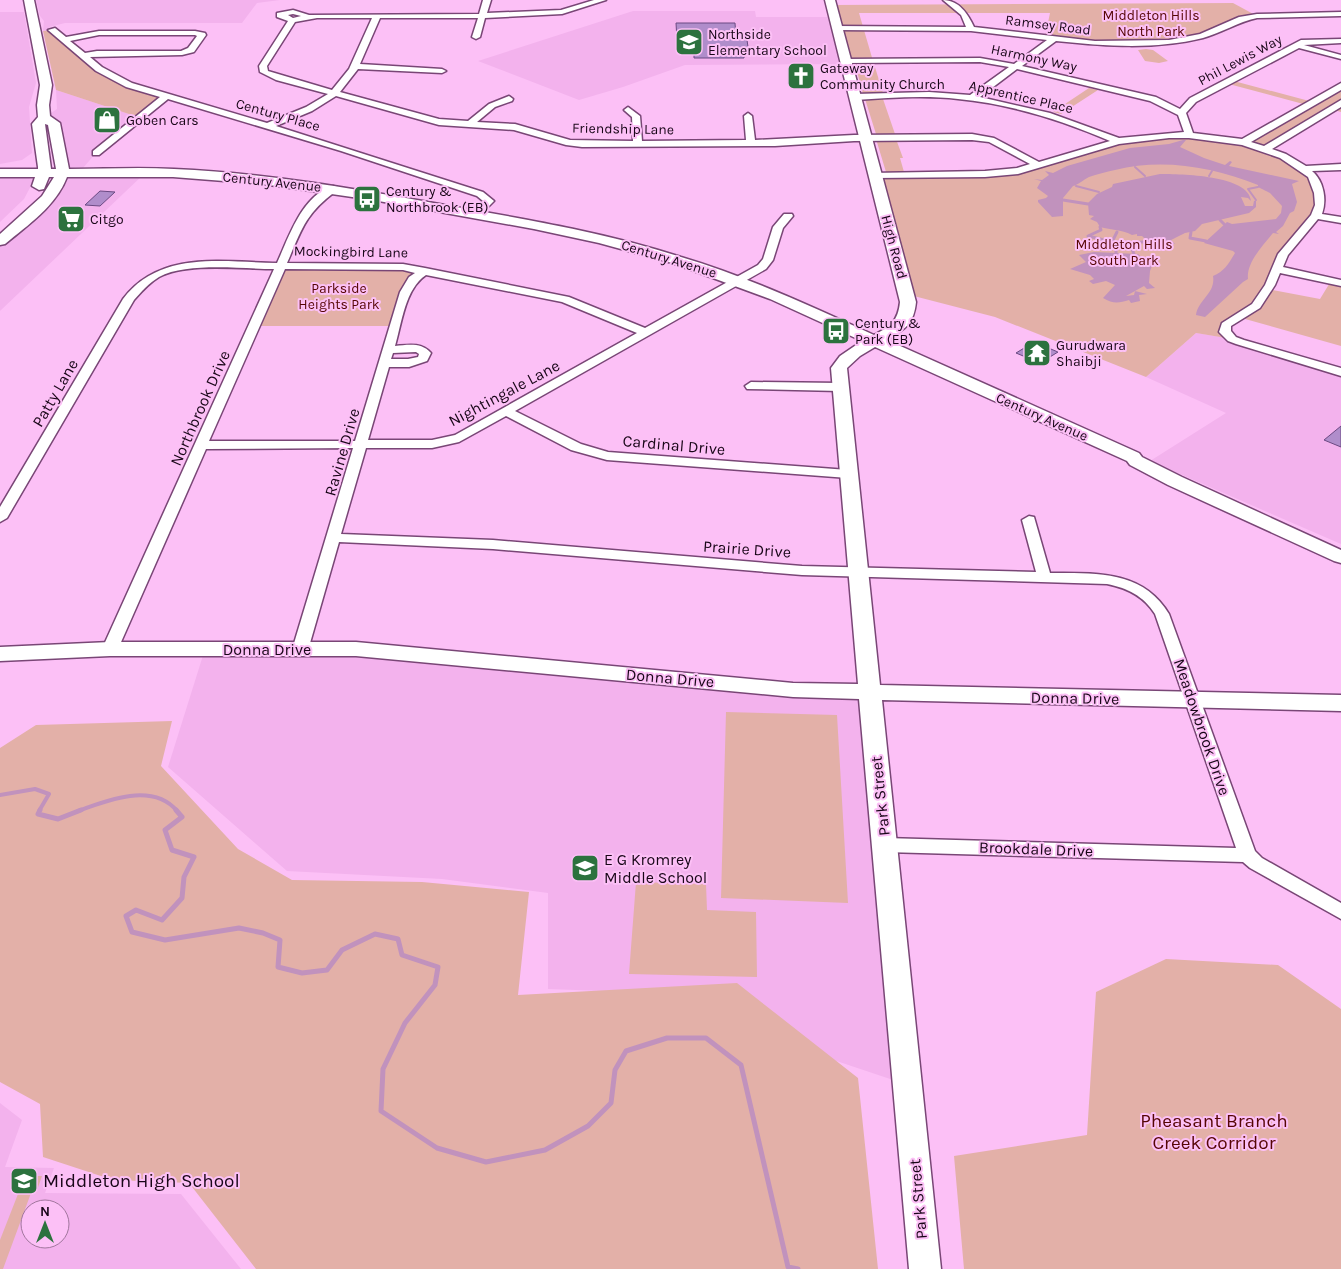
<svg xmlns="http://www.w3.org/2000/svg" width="1341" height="1269" font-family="Karla,sans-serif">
<rect width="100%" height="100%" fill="#fcc0f6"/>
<path fill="#f3b2ed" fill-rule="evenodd" d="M36 0H280L257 3 242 23H65L49 27 52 30 43 31 44 21 40 16Z
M633 11H755L756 17H834L846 64 685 65 623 87 579 100 478 61Z
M0 12H24L36 83 29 107 32 153 22 160 0 164Z
M56 90 138 117 96 153 83 168H63L54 123 44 118 57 109Z
M62 174H144L0 311V241Z
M0 176 26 177 34 180 24 199 0 222Z
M1196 333 1232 339 1341 372V544L1150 461 1226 413 1146 377Z
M205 649 300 650 870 693 908 1085 631 992 548 989V893L442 879 287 871 168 767Z
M0 1103 22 1120 5 1167 54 1168 45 1193 181 1194 241 1269H0ZM30 1209H60V1239H30Z"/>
<path fill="#e3b0a8" d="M1233 3 1257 16C1239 22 1221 31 1202 36 1151 50 1096 42 1045 37L1050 13H859L873 61H846L831 5Z
M52 30 98 69 165 97 138 117 56 90 43 31Z
M1146 49 1153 50 1168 61 1159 63 1145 61 1138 50Z
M855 64H874L883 93 863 94Z
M1230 80 1313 102 1341 86V103L1336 106 1341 108V112L1331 109 1266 149 1305 169 1320 205 1283 254 1268 289 1320 299 1331 281 1341 283V346L1238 317 1226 325 1232 339 1196 333 1146 377 995 317 906 294 875 175 1018 171 1118 141 1169 135 1244 142 1307 105 1225 83Z
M1089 88 1098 90 1061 114 1053 112Z
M865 99H883L895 134H876Z
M876 139H896L903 158H900L904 172H886Z
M280 266H369L425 271 413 279 395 326H254Z
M726 712 837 715 848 903 721 898Z
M172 721 161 766 238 849 292 880 422 882 529 892 518 995 737 983 858 1078 878 1269H256L189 1183 113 1180 43 1157 40 1104 0 1082V748L36 725Z
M636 882 706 884 707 910 756 912 757 977 629 974Z
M1166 959 1278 965 1341 1009V1269H964L954 1156 1087 1135 1096 992Z
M21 1176H42L36 1193H31L3 1269H0V1240L18 1194 15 1193Z"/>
<path fill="#c192bd" d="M1183 140H1186L1180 147 1204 158 1225 165 1230 161 1232 162 1229 166 1299 181 1292 184 1297 202 1294 211 1290 213 1283 226 1276 232 1279 234 1273 233C1263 245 1246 263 1248 279L1243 282 1205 317 1196 315C1198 300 1216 293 1213 276 1224 272 1229 263 1235 253L1233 251 1204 243 1227 222 1232 224 1276 219 1281 213 1282 206 1270 193 1258 187V185C1212 167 1163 158 1115 170 1106 172 1097 174 1089 177 1083 180 1078 185 1073 186L1063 198V216L1052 217 1038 202V200L1046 198 1048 196 1037 188 1041 181 1034 179 1042 180 1049 175 1045 171 1053 173 1067 166 1130 148 1169 144Z
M1160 174C1180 174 1249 175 1251 201L1248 198 1241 197 1245 206H1253L1254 201 1256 200V207L1249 213 1202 224 1195 231 1185 233 1171 240 1175 244C1159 242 1158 252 1142 236H1137V234L1132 235C1123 230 1111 230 1100 227L1097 222 1090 219 1094 216 1089 215 1088 203 1097 194 1112 187 1113 184Z
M1094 252 1138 254 1152 266 1150 271 1149 283 1155 288 1147 289 1144 286 1126 296 1134 295 1135 291 1147 294 1139 295 1140 301 1131 303 1129 300C1119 303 1113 304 1103 298L1115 285 1106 281 1093 284 1089 281 1094 279 1090 275 1070 269 1086 262 1079 255Z"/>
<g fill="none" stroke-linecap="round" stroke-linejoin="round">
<path stroke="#c192bd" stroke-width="2" d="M1135 167 1145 176
M1209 176 1212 171
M1076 186 1099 192
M1063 200H1066
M1256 200 1248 189 1258 187"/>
<path stroke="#c192bd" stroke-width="3" d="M1063 200 1088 204
M1220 220 1224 224
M1100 227 1101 230 1088 236 1116 243V254
M1191 232 1190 238 1206 241
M1112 242 1117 232
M1134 254 1131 247 1141 242H1148"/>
<path stroke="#c192bd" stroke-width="4" d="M0 795 35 789 49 794 39 811
M78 811C107 800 153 782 177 811"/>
<path stroke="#c192bd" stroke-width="5" d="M40 810 38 814 58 819 81 810
M176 810 182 817 165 830 172 850 194 857 184 877 182 898 162 920 136 910 126 916 132 932 165 940 239 928 263 933 280 940 278 967 302 973 327 970 342 950 375 934 398 939 402 955 438 967 435 985 405 1023 383 1069 381 1111 437 1148 486 1162 545 1150 588 1126 611 1103 615 1070 626 1051 667 1038H706L741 1065 788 1267 798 1269"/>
</g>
<path fill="#b08dcb" stroke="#6b4a83" d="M676 23H735L736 37 747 40 749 54 744 55V58H694V54H684L683 40H677Z
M100 191 115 192 100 206 85 205Z
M1034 342 1058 352 1040 363 1016 353Z
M1341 426V447L1324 440Z"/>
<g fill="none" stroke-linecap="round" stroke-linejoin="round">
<defs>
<path id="street" d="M483 0H491L487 13 561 10 594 0H606L562 14 485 18 480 37 476 39 472 37 478 18H380L360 64 442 69 446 71 442 73 358 69 340 92 439 119 468 121 489 104 509 96 513 99 512 101 495 107 477 122 515 124 570 140 633 141 632 117 624 110 628 107 640 116 642 141 746 140 744 116 748 113 752 116 755 140 854 135 972 134 994 138 1039 162 1110 141C1062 120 1010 104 958 99 924 95 889 98 855 100L851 97 855 94 929 92 970 95 1009 67 980 62 846 63 842 61 846 59 980 58 1014 64 1047 40 971 31 837 30 833 28 837 26 966 27 961 15 943 0C959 0 968 14 974 27L1095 41 1169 40 1200 34 1239 17 1257 14 1341 12V16L1257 18C1238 22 1221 33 1203 38 1155 50 1104 46 1056 41L1022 66 1156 97 1180 109 1190 98 1301 40 1341 39V43L1304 45 1341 55V59L1299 48 1196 102 1186 113 1193 133 1242 139 1341 83V90L1251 142 1264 146 1341 100V107L1272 149 1286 154 1306 166 1341 164V170L1312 171C1324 181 1327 200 1322 214L1341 217V223L1318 219 1288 255 1283 267 1341 280V286L1280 273 1275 285 1260 308 1231 326V331L1236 337 1244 340 1341 368V376L1236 344 1228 341 1219 332 1222 323 1252 304 1265 285 1278 254 1311 215 1315 205 1314 193 1308 177 1280 158 1242 145 1189 138H1169L1119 144 1018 174 985 177 875 178 872 177V173L985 171 1017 168 1030 164 989 142 972 140 854 141 775 146 582 147 566 145 514 130 439 125 336 96 312 111 276 126 483 192 494 201 479 216 475 217 470 214 483 201 477 196 341 151 168 99 99 155H93V151L160 97 126 87 96 71 48 30 55 28 66 37 99 31H195L205 33 206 35 194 52 182 55 90 57 102 67 132 83 267 123 306 107 328 94 276 80 260 72 259 66 288 21 277 17V13L293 10 309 15 479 14ZM293 14 301 16 293 18 288 15ZM317 18H372L349 69 332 90 268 71 267 66 295 22ZM99 35H195L197 36 188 48 181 51H97L85 53 70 41ZM1017 69 1150 101 1178 115 1184 132 1119 138 1050 113 980 97Z
M333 186 336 187V191C305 214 302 229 287 263L403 264 425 268 569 297 645 328 758 265 763 259 773 227 784 214H792L793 216 783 228 773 260 766 269 515 411 581 444 608 452 848 470 855 474 848 478 607 460 571 450 506 416 459 442 432 448H366L341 534 493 540 802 566 1036 572 1022 520 1029 516 1034 517 1050 573C1095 573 1143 570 1169 614L1255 851 1262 858 1341 903V919L1250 868 1243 862 885 852 879 850 876 845 879 840 885 838 1236 848 1155 614C1144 596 1127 588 1107 584L802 575 493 549 339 542 308 650 305 653H295L292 650 353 448 206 449 118 649 115 652H105L102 649 274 269C242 269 187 262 159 277 149 283 141 292 134 300L7 518 0 522V507L123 299C160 250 223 262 277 263 289 237 302 195 333 186ZM285 269 403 270 415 273 409 277 400 292 355 441H209ZM426 275 562 302 637 333 455 435 432 440H368L389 367H409L427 361 431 353C421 342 408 345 395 346 402 322 405 289 426 275ZM416 352 419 354 418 357 408 359H391L393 353Z
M751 382 840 383 846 387 840 391 747 389 745 386Z"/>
<path id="secondary" d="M24 0H34L52 85 49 105 50 116 60 123 69 169C104 169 139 167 174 169 271 173 367 191 462 208 536 221 610 234 681 257 748 277 811 306 874 335 891 326 898 321 900 302L825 0H835L916 302C914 323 905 330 887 340L1139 453 1142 457 1182 477 1341 550V563L1334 561 1168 485 1130 465 1127 461 875 347 860 356 847 368 880 685 1341 695V711L882 700 941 1269H909L859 699 793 697 356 656H110L0 661V647L110 642H356L793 683 858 684 831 368 840 356 862 341 770 299 672 263 599 243 534 229 373 200 262 184 173 177H67C56 206 28 225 5 244L0 245V234L42 196 54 177H49L44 189 39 190 32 186 35 177H0V169H38V167L32 124 38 117 37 105 40 85ZM45 124 48 125 56 169H51Z"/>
</defs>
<use href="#street" stroke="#794676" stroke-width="3"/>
<use href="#secondary" stroke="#794676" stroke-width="3"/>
<use href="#street" fill="#fff" fill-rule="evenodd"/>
<use href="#secondary" fill="#fff" fill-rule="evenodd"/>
</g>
<defs>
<symbol id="school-square" viewBox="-11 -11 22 22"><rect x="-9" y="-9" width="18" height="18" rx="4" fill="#2c723e" stroke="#fcc0f6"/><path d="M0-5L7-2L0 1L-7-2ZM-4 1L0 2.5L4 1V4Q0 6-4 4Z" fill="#fff"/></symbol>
<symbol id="church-square" viewBox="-11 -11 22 22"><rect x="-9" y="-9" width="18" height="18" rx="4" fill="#2c723e" stroke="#fcc0f6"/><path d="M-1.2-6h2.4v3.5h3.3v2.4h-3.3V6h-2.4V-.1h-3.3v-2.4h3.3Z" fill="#fff"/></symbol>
<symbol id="shop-square" viewBox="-11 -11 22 22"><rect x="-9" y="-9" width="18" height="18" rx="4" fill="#2c723e" stroke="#fcc0f6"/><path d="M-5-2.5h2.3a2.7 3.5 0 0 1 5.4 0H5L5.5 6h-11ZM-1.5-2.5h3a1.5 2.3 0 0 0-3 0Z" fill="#fff"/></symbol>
<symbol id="bus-square" viewBox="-11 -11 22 22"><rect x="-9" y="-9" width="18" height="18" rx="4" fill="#2c723e" stroke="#fcc0f6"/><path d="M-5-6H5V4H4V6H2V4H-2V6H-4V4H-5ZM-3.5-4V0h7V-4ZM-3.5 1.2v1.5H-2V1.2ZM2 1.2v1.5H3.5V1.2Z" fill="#fff"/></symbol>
<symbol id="supermarket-square" viewBox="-11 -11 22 22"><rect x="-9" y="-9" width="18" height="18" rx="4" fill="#2c723e" stroke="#fcc0f6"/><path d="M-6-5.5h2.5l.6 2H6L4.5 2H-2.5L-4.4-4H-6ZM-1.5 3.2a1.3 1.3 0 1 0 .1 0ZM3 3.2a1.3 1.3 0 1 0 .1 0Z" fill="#fff"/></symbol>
<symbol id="temple-square" viewBox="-11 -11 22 22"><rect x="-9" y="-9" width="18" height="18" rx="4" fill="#2c723e" stroke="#fcc0f6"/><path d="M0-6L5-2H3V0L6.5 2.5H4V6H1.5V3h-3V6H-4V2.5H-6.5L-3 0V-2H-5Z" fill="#fff"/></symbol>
</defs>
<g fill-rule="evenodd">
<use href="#school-square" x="673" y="26" width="32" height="32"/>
<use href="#church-square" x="785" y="60" width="32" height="32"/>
<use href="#shop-square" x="91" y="104" width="32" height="32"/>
<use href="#bus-square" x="351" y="183" width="32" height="32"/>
<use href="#supermarket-square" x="55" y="203" width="32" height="32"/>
<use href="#bus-square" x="820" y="315" width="32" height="32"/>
<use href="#temple-square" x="1021" y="337" width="32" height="32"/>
<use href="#school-square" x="569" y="852" width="32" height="32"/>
<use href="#school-square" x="8" y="1165" width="32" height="32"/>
</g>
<g text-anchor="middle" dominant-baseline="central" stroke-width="4" stroke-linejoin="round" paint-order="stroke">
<g font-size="14" fill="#550503" stroke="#fcc0f6">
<text x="1151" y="15">Middleton Hills<tspan x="1151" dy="16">North Park</tspan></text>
<text x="1124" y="244">Middleton Hills<tspan x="1124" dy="16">South Park</tspan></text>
<text x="339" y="288">Parkside<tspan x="339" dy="16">Heights Park</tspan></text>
</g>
<g font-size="14" fill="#190618" stroke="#fcc0f6">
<text transform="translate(1048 25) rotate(7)">Ramsey Road</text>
<text transform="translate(1034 58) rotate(12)">Harmony Way</text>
<text transform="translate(1240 60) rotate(-28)">Phil Lewis Way</text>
<text transform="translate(1021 97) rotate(13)">Apprentice Place</text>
<text transform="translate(278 115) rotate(16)">Century Place</text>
<text transform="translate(623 129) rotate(1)">Friendship Lane</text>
<text transform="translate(272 182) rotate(6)">Century Avenue</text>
<text transform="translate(894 247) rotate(75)">High Road</text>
<text transform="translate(351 252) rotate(1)">Mockingbird Lane</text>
<text transform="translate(669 259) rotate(17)">Century Avenue</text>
<text transform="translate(1042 417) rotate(24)">Century Avenue</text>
</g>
<g font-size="14" fill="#190618" stroke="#fcc0f6" text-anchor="start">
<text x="708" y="34">Northside<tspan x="708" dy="16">Elementary School</tspan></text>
<text x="820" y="68">Gateway<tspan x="820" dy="16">Community Church</tspan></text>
<text x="126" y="120">Goben Cars</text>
<text x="386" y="191">Century &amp;<tspan x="386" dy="16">Northbrook (EB)</tspan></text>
<text x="90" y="219">Citgo</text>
<text x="855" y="323">Century &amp;<tspan x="855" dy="16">Park (EB)</tspan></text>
<text x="1056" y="345">Gurudwara<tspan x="1056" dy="16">Shaibji</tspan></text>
</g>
<g font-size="16" fill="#190618" stroke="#fcc0f6">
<text transform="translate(55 393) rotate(-60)">Patty Lane</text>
<text transform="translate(504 393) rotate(-28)">Nightingale Lane</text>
<text transform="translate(200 408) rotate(-66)">Northbrook Drive</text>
<text transform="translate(674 445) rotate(5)">Cardinal Drive</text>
<text transform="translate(342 452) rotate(-74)">Ravine Drive</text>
<text transform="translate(747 549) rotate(4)">Prairie Drive</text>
<text x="267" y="649">Donna Drive</text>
<text transform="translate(670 678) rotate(5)">Donna Drive</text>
<text transform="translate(1075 698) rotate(1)">Donna Drive</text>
<text transform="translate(1202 727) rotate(71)">Meadowbrook Drive</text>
<text transform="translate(880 796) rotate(-96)">Park Street</text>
<text transform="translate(1036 849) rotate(2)">Brookdale Drive</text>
<text transform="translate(918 1199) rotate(-95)">Park Street</text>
</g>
<g font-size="16" fill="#190618" stroke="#fcc0f6" text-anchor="start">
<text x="604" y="859">E G Kromrey<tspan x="604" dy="18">Middle School</tspan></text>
</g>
<g font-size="19" fill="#550503" stroke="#fcc0f6">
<text x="1214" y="1121">Pheasant Branch<tspan x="1214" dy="22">Creek Corridor</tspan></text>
</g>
<g font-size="19" fill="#190618" stroke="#fcc0f6" text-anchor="start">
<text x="43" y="1181">Middleton High School</text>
</g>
</g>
<g transform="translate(45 1224)"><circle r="24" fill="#fcc0f6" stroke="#a1769d"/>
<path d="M0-4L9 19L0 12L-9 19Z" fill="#2c723e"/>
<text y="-8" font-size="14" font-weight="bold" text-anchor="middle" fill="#190618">N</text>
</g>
</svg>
